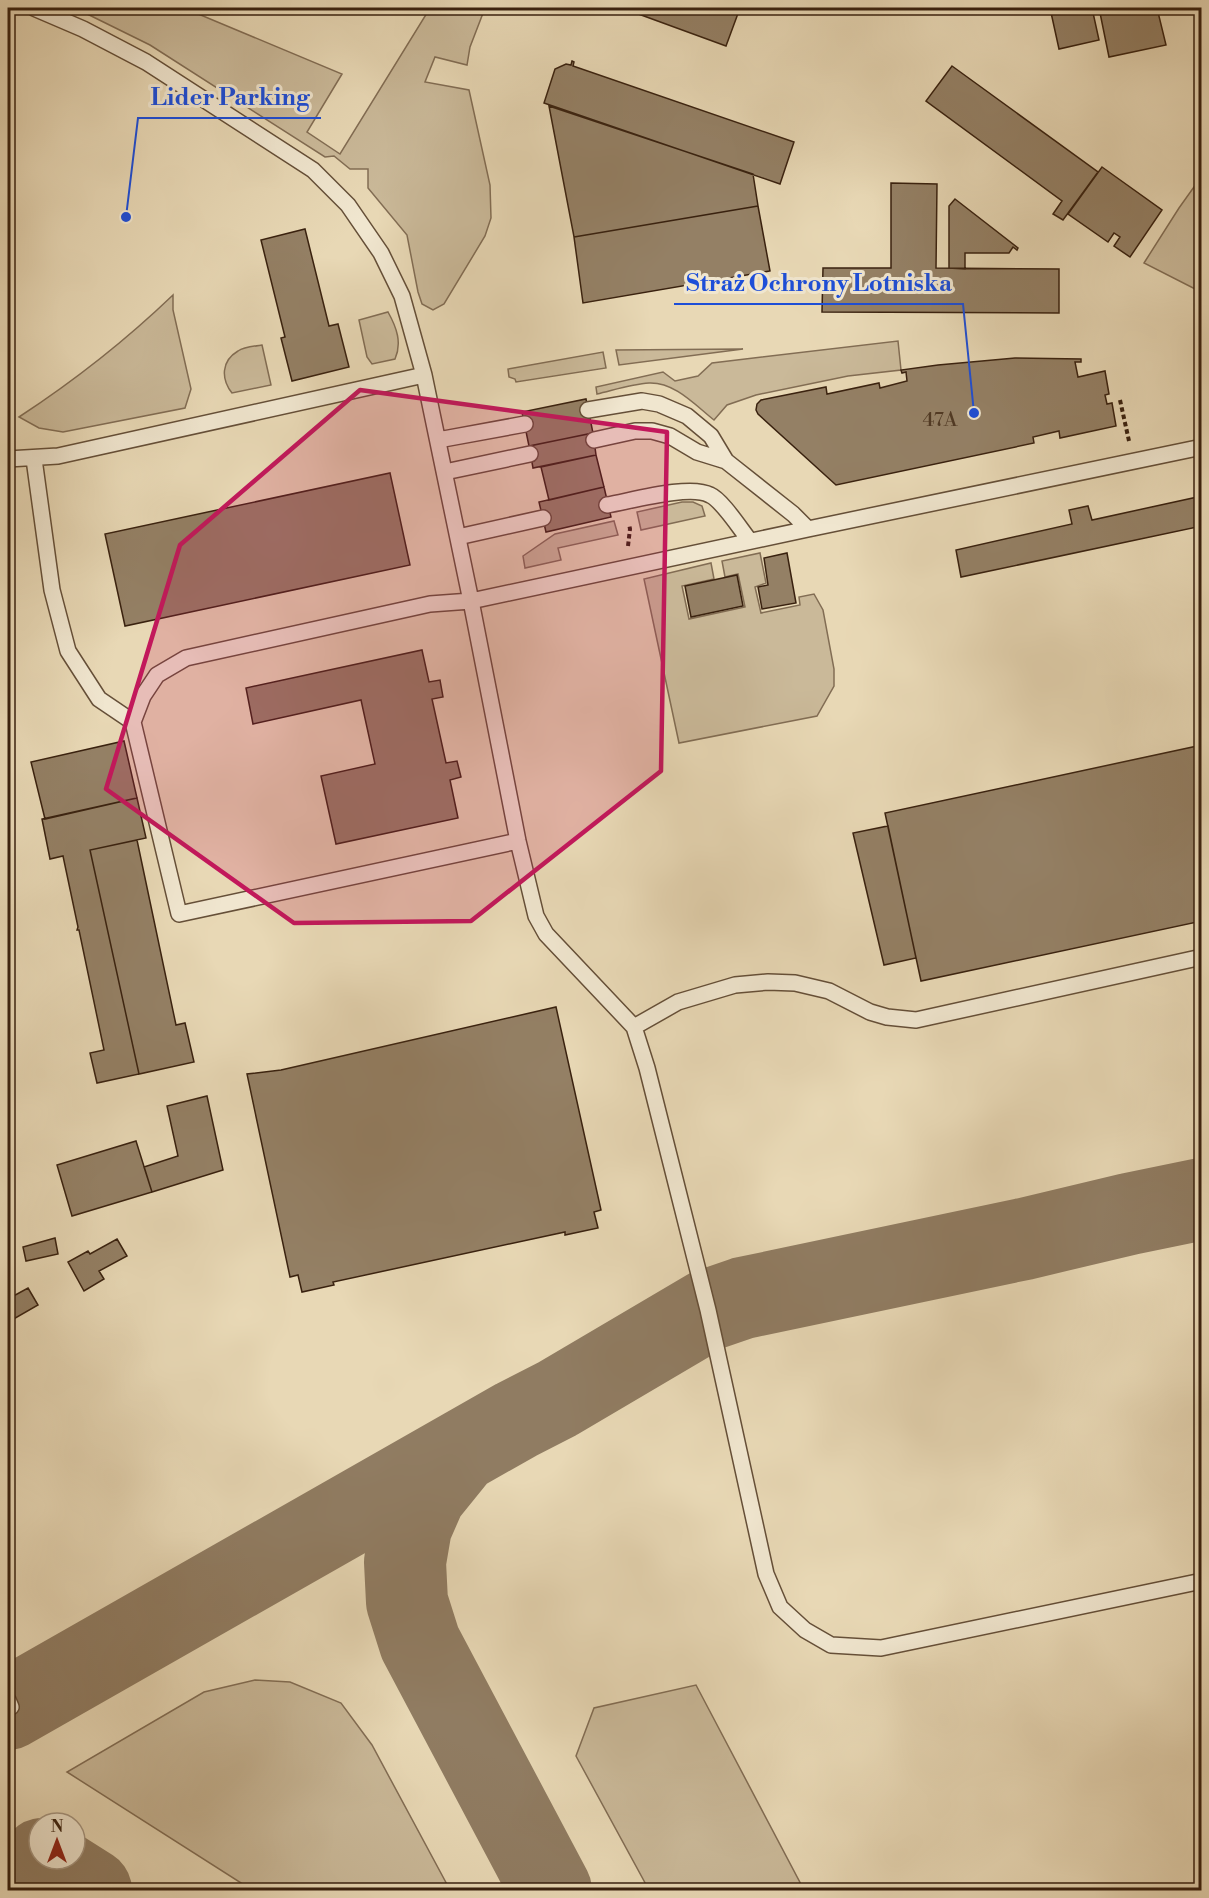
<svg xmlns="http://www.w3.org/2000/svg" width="1209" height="1898" font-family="'Libre Bodoni',serif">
<rect width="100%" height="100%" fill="#e8d8b5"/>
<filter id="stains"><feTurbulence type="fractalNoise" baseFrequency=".00333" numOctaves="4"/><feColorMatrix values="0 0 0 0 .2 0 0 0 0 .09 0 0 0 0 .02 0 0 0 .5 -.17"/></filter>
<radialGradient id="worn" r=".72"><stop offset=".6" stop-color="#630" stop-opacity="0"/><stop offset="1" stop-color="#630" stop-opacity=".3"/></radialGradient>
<path fill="#cab999" stroke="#826d54" stroke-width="1.5" d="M75 8H184L342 74 307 132 340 154 430 8H485L470 47 467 65 435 57 425 82 469 90 490 185 491 218 485 236 444 304 433 310 422 304 418 292 407 235 368 188V169H350L334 156 325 157 150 45Z
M1201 177V292L1144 263 1179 208Z
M173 295V310L191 389 185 408 63 432 39 428 19 417C74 381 125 341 173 295Z
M388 312C397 328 402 343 395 359L372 364 367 357 359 320Z
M898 341 901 370 848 376 756 395 727 405 714 420C695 405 675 382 649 383 632 384 614 390 597 394L596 387 663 372 675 381 698 376 712 363Z
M262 345 271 385 232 393C221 379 221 361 238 351 244 347 255 346 262 345Z
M743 349 619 365 616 350Z
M603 352 606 368 516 382 515 379 509 377 508 369Z
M682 502H693L702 506 705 516 641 530 637 512Z
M614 521 618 535 558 548 561 560 525 568 523 556 555 534Z
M760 553 766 583 755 587 761 613 800 605 799 597 814 594 823 610 834 669V686L817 716 679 743 644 579 711 563 714 579 682 586 689 619 745 607 738 574 725 577 722 561Z
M255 1680 290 1682 341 1703 372 1745 450 1890H252L67 1772 204 1692Z
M696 1685 804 1890H649L576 1756 594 1708Z"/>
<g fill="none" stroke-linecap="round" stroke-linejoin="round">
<path stroke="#907c62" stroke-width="82" d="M459 1453 425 1495 411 1527 405 1562 407 1602 420 1643 551 1890
M8 1709 516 1420 557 1399 708 1310 743 1298 1024 1239 1129 1214 1202 1199
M42 1859 91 1890"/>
</g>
<path fill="#948065" stroke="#39210f" stroke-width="1.5" d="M622 8H740L726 46Z
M1050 8H1092L1099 40 1059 49Z
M1099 8H1157L1166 45 1109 57Z
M572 61 574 62 573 66 794 142 780 184 544 103 555 69 566 64 571 65Z
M952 66 1098 172 1063 220 1053 214 1062 201 926 101Z
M549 106 753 174 758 206 574 237Z
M1102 167 1162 210 1130 257 1114 246 1120 237 1114 233 1108 242 1068 214Z
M891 183 937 184 936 268 1059 269V313L822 312 823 268H891Z
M955 199 1018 248 1017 250 1013 247 1009 253H965V269L949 268V206Z
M758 206 770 271 583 303 574 237Z
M305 229 329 326 338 324 349 367 292 381 281 338 285 337 261 240Z
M1015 358 1081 359V362H1075L1078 377 1105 371 1109 394 1105 395 1107 404 1112 403 1116 426 1060 438 1059 431 1033 437 1034 443 836 485 758 414 756 410 757 404 761 400 826 387 827 394 879 383 880 388 907 381 906 372 902 373 901 370 938 365Z
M586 399 593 433 529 446 522 412Z
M593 433 596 455 533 468 529 446Z
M596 455 604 487 549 500 541 467Z
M390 473 410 565 125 626 105 534Z
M604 487 611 517 546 532 539 502Z
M1202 496V526L961 577 956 550 1072 524 1069 510 1088 506 1092 520Z
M787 553 796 603 762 609 758 587 768 585 764 558Z
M737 575 743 606 691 617 685 586Z
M422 650 429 682 440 680 443 697 432 699 446 763 457 761 461 777 450 780 458 818 336 844 321 776 375 764 361 700 253 724 246 688Z
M124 741 137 798 45 819 31 762Z
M1202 745V921L921 981 885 813Z
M137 798 146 838 90 850 139 1074 97 1083 90 1053 104 1050 79 930H77L78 927 63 856 50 859 42 819Z
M888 826 916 958 884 965 853 833Z
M137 840 176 1025 185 1023 194 1062 139 1074 90 850Z
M556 1007 601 1210 594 1212 598 1228 565 1235V1232L333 1282 334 1285 302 1292 298 1275 290 1277 247 1074 281 1070Z
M207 1096 223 1170 152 1192 144 1167 178 1156 167 1106Z
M136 1141 152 1192 72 1216 57 1165Z
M55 1238 58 1254 26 1261 23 1247Z
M117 1239 127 1256 99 1271 104 1279 84 1291 68 1262 88 1251 90 1254Z
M28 1288 38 1305 10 1321 14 1328 8 1332V1299Z"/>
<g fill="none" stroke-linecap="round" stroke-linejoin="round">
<defs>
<path id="service" d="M34 8 83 29 146 62 313 170 348 205 381 253 402 296 424 375 471 601 518 841 536 916 546 934 634 1027 647 1068 708 1310 766 1574 780 1607 805 1630 831 1645 881 1648 1202 1581
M588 410 642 401 659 404 687 416 711 436 726 461 793 514 808 529
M438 440 525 424
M594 440 635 431H652L670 436 697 452 726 461
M8 459 58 456 424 375
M34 459 52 590 68 651 99 699 133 722 179 914 518 841
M445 472 530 454
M607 505C631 501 690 484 710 495 722 500 741 530 750 541
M458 537 543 518
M133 722 143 696 157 675 186 658 430 604 471 601 808 529 1202 447
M634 1027 678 1002 735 985 768 982 795 983 829 991 870 1012 887 1017 916 1020 1202 957
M8 1700 11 1707"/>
</defs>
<use href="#service" stroke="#654f38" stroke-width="18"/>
<path stroke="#39210f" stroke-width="4" stroke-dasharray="4.5 3" stroke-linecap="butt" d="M1120 400 1129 441
M628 546 630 529 629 524"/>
<use href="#service" stroke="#f0e6cf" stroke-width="15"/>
</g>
<path fill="#c2185b" fill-opacity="0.2" stroke="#c2185b" stroke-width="4.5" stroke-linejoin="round" d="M360 390 667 432 661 771 471 921 294 923 106 789 180 545Z"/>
<g text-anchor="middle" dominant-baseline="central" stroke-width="6" stroke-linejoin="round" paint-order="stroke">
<g font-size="20" fill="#503924">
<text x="940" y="420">47A</text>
</g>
</g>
<path fill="none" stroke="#1d4ed8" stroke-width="2" d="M126 217L138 118H321M974 413L963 304H674"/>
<g fill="#1d4ed8" stroke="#f0e6cf" stroke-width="2">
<circle cx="126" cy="217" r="6"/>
<circle cx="974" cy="413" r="6"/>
</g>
<g font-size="24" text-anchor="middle" font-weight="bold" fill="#1d4ed8" stroke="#f0e6cf" stroke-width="6" stroke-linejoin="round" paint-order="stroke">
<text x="230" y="105">Lider Parking</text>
<text x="819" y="291">Straż Ochrony Lotniska</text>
</g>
<rect width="1209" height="1898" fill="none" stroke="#e8d8b5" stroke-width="30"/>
<rect x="9" y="9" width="1191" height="1880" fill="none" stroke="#39210f" stroke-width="3"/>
<rect x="15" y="15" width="1179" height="1868" fill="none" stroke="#39210f" stroke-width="1.5"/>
<g transform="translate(57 1841)"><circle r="28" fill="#f0e6cf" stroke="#a79782" stroke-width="1.5"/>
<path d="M0-4.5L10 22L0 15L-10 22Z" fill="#8f2418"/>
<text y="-9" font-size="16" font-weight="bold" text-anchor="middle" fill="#39210f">N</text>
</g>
<rect width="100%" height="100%" filter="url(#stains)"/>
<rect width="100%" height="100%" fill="url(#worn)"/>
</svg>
